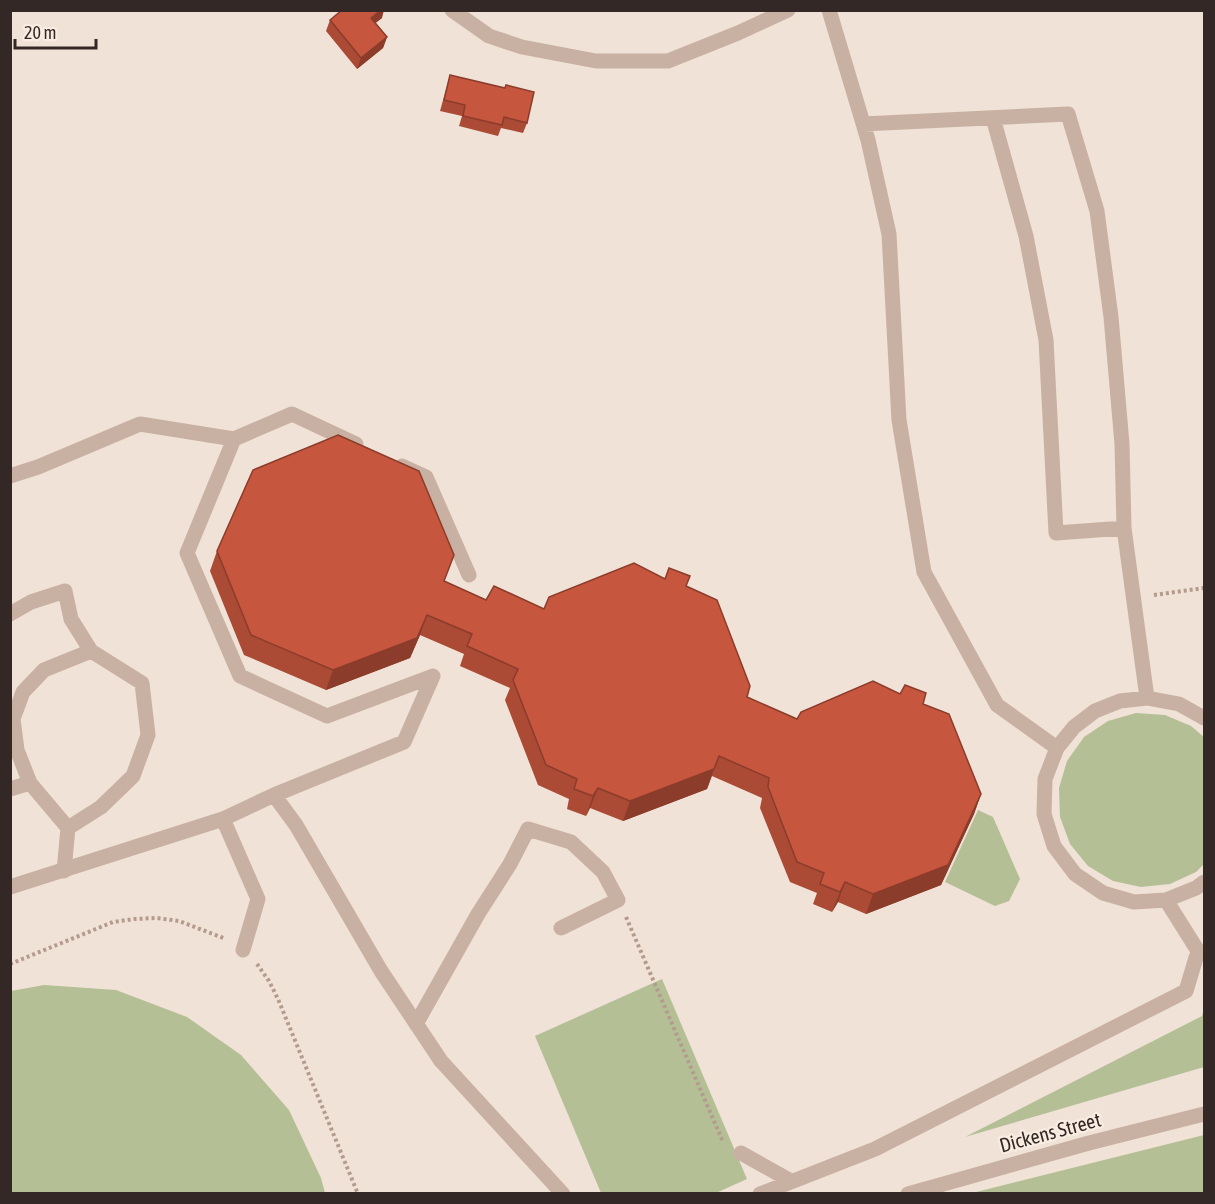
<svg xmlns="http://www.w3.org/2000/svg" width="1215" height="1204" font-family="'Asap Condensed',sans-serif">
<rect width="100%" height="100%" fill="#f0e2d6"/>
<path fill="#b4bf96" d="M1136 713 1165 715 1191 726 1204 737V864L1196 872 1170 884 1141 887 1113 881 1088 866 1070 844 1060 817 1059 788 1067 761 1084 737 1108 721Z
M978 810 993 817 1020 879 1009 901 995 906 945 882Z
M662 979 747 1179 716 1193H601L535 1036Z
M44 985 116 990 187 1017 241 1055 289 1110 321 1178 325 1193H11V991Z
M1204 1008V1067L965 1137 1202 1016Z
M1204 1135V1193H972Z"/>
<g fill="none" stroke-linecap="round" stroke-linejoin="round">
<path stroke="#b49b8d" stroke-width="4" stroke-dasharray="3 3" stroke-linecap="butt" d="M1154 595 1204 588
M626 917 723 1142
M10 964 113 922 134 919 157 918 179 921 226 939
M257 964 269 981 278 999 358 1194"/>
<path stroke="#c8b1a2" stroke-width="15" d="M829 10 868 140 889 234 899 420 924 572 997 705 1057 748
M863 124 1068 114 1097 211 1111 317 1122 444 1124 528 1056 533 1046 340 1026 236 993 118
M402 466 426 477 469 575
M10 476 38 467 140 424 234 439
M1124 528 1147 698
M10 614 31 602 65 591 71 619 91 651 142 683 148 735 133 776 101 807 68 828
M1204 718 1179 704 1147 698 1120 701 1095 711 1074 727 1057 748 1045 779 1044 814 1054 846 1075 874 1103 893 1134 902 1166 900 1196 888 1204 882
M30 783 17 750 13 719 23 692 44 670 91 651
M10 789 30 783 68 828 64 871
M274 795 404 742 433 676 327 716 240 676 187 553 234 439 292 414 356 444
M223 819 258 899 243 950
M10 887 223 819 274 795 296 825 381 971 441 1061 563 1194
M416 1024 478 914 510 864 528 829 571 842 603 872 618 900 561 928
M741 1153 791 1181
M760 1194 875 1149 1186 991 1198 951 1166 900"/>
<path stroke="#c8b1a2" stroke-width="15" d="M452 10 489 36 522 47 596 61H668L738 33 788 10
M908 1194 1089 1143 1204 1114"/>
</g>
<path fill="#ab4a35" d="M382 18 375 23 387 37 383 48 357 69 326 31 330 20Z
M450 75 527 123 523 133 501 128 498 136 459 126 462 116 440 111 447 86Z
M217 551 486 600 544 609 665 579 686 586 747 697 797 719 923 704 981 794 974 814 941 885 866 914 838 902 832 912 813 904 817 893 790 882 760 808 762 798 712 776 707 789 623 821 590 808 586 816 567 809 569 799 538 785 505 700 510 688 460 666 464 654 420 635 410 658 326 690 244 655 210 571Z"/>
<path fill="#8b3c2b" d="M381 10H384L382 18 368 29 371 18Z
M387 37 383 48 357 69 361 58Z
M427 615 420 635 410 658 326 690 333 670Z
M714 769 707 789 623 821 630 801Z
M598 788 590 808 586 816 593 796Z
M981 794 974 814 941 885 866 914 873 894Z
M845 882 838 902 832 912 840 892Z"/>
<path fill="#c7563e" stroke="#8b3c2b" stroke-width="1.5" d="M342 10H381L371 18 387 37 361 58 330 20Z
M450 75 505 88 506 85 534 92 527 123 504 117 502 125 463 116 465 105 444 100Z
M338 435 419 471 454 555 444 581 486 600 494 586 544 609 549 597 634 563 665 579 669 568 690 576 686 586 717 600 750 686 747 697 797 719 801 712 873 681 900 694 905 685 926 693 923 704 949 714 981 794 948 865 873 894 845 882 840 892 820 884 824 873 797 862 768 787 769 778 719 756 714 769 630 801 598 788 593 796 574 789 577 779 546 765 513 680 518 669 467 646 472 634 427 615 417 638 333 670 251 635 217 551 253 470Z"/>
<g text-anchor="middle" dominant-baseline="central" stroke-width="4.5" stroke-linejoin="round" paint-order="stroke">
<g font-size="20" fill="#332825" stroke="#f9ede2">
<text transform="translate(1050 1132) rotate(-15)">Dickens Street</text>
</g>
</g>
<rect width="1215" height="1204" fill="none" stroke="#332825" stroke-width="24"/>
<path d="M15 39v9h81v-9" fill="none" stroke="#332825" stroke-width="3"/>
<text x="24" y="39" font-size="18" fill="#332825" stroke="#f9ede2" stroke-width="4.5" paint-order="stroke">20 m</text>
</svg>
